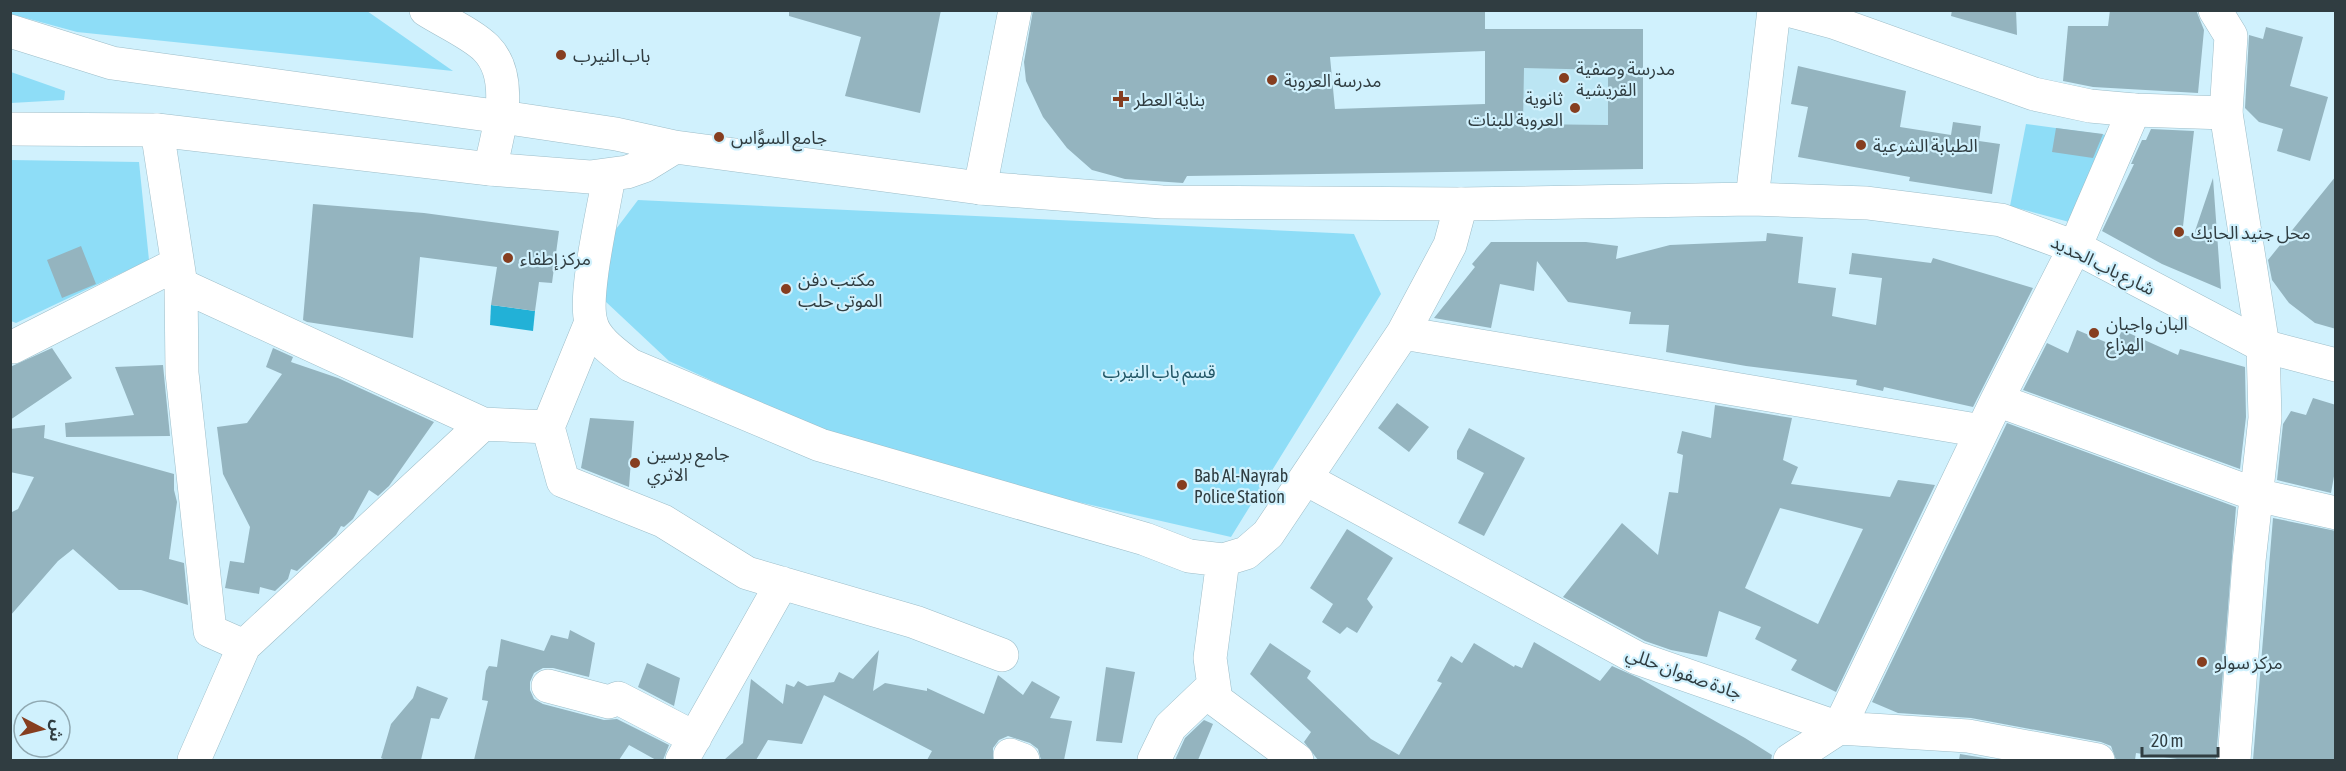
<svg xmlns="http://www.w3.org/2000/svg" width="2346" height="771" font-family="'Asap Condensed','Noto Sans Arabic',sans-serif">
<rect width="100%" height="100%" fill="#d0f1fd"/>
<path fill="#bbe5f3" d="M1485 29H1643V169H1488Z"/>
<path fill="#8eddf7" d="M10 11H367L453 71 77 32 11 14Z
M11 72 65 91 64 100 11 103Z
M2026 124 2114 136 2073 223 2010 206Z
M10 160 139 162 149 260 16 323 11 321Z
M638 200 1354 234 1381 294 1231 537 877 456 669 361 605 301 607 241Z"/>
<path fill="#22b1d7" d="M491 305 535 311 533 331 490 325Z"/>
<path fill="#94b4bf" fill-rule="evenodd" d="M789 10H941L920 113 845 96 861 37 789 16Z
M1033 10H1485V29H1643V169L1187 176 1183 183 1125 179 1092 170 1067 148 1043 117 1026 81 1024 62ZM1485 51V104L1335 109 1330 57ZM1524 68 1608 70V125L1523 124Z
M1952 10H2016L2017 35 1951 16Z
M2110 10H2196L2204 30 2198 93 2093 87 2063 81 2068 26H2108Z
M2266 27 2303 37 2290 86 2328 97 2310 161 2277 151 2283 129 2259 122 2245 108 2249 35 2263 39Z
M1798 66 1906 91 1900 127 1951 135 1953 122 1981 126 1979 141 2000 144 1992 194 1909 181 1910 177 1798 157 1808 107 1791 104Z
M2056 128 2103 134 2093 158 2052 152Z
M2151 129 2194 131 2182 235 2193 237 2213 178 2221 289 2162 264 2102 231 2134 164H2131L2142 140H2146Z
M2336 176V329L2315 323 2289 303 2272 280 2268 260Z
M313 204 424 213 559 231 552 283 539 282 535 311 491 305 497 267 420 257 413 338 307 322 303 320Z
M1767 233 1803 237 1798 283 1836 288 1832 316 1876 325 1882 278 1849 274 1852 253 1931 263 1933 258 2033 288 1973 407 1884 387 1883 391 1856 385 1857 380 1746 366 1666 352 1669 325 1629 324 1631 312 1568 302 1537 261 1534 291 1500 284 1491 328 1434 318 1475 267 1472 264 1491 242H1586L1618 246 1616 259 1670 245 1766 241Z
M81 246 96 284 62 298 47 260Z
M2077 330 2115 346 2122 330 2178 355 2180 349 2245 367 2246 417 2240 469 2023 390 2047 343 2068 353Z
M52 348 72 378 10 420V367Z
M273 348 293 357 291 362 338 378 434 422 389 486 378 496 369 490 353 519 344 527 341 526 336 535 297 571 291 569 288 579 275 591 260 587 259 594 225 588 230 561 244 563 250 527 223 474 217 427 247 423 282 374 266 367Z
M163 365 170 436 66 437 65 423 134 415 115 367Z
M2313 398 2336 405V465L2331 493 2277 480 2283 424 2291 411 2306 415Z
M1397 403 1429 427 1409 452 1378 428Z
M1715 405 1792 418 1783 460 1798 467 1791 484 1890 497 1898 480 1935 485 1836 692 1791 670 1797 660 1755 639 1761 627 1719 611 1707 657 1671 650 1645 641 1563 597 1622 523 1658 555 1669 492 1678 493 1683 455 1677 453 1682 431 1711 438ZM1780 508 1863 529 1818 624 1745 588Z
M590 418 634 421 629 487 581 468Z
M2007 423 2236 507 2216 760H2184L2136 753 2135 760H2116L2111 746 2101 742 1971 718 1898 713 1872 702Z
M45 425 44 438 174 474V490L177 502 169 559 184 563 188 605 141 590H119L73 549 58 561 10 616V513L18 509 34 477 10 472V429Z
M1469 428 1525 458 1484 536 1458 523 1484 473 1457 459V451Z
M2273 518 2336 531V760H2253Z
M1347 529 1393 558 1367 599 1373 607 1357 633 1347 627 1340 634 1322 622 1333 604 1310 588Z
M570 630 595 643 589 677 553 668H543L534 673 530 682V690L534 699 543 704 604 720 617 719 669 745 663 760H656L629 745 619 760H474L488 701 482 700 486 671 489 666 497 667 501 639 544 651 551 635 568 639Z
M1534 642 1600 681 1612 666 1639 678 1745 738 1772 755 1771 760H1318L1304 742 1311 732 1250 674 1270 643 1311 671 1307 678 1371 739 1399 755 1442 683 1437 681 1451 656 1462 663 1474 643 1514 667 1515 665 1522 668Z
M879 650 873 691 885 683 927 691V688L984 714 998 675 1023 695 1032 681 1060 697 1050 718 1072 721 1064 760H1041L1038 749 1030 743 1008 736 999 740 993 748V760H927L932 751 824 695 802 744 768 740 756 760H724L743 743 751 679 783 704 786 684 794 687 798 681 807 686 834 682 839 672 853 679Z
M647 663 680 678 674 706 638 687Z
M1106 667 1135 672 1122 743 1096 741Z
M417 686 448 698 439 719 431 718 421 760H385L381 758 391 724 413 698Z
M1204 720 1213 724 1198 760H1175L1185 738Z
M1960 754 1966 755 1997 760H1959Z"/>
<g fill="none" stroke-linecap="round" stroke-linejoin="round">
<defs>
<path id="minor" d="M426 10C443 21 472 34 486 48 516 78 498 133 490 169
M2215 10 2231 36 2226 113 2263 346 2265 418 2249 561 2234 760
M157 130 181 285 182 373 210 631 244 646
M609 176C604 208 583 295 591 322 595 340 616 354 630 365L820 445 1145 539 1189 556 1223 560 1246 553 1268 534 1403 333 1450 245 1461 204
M980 188 1015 10
M181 285 483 424
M1403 333 1982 431
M13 347 177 264
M1997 400 2257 495 2336 513
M548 427 563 481 663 521 747 573 915 622 1002 655
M1306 479 1637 658 1839 728 1968 736 2098 760
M1223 560 1210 658 1216 700 1297 760
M548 686 609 702 618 698 695 738
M1010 755 1023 760
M194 760 244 646 483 424 548 427 591 322
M682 760 782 583
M1154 760 1170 727 1213 686
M1790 760 1839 728 1997 400 2075 247 2134 110"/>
<path id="major" d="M1788 10 1833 22 2034 94 2090 106 2134 110 2226 113
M10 31 112 63 502 117 616 134 675 147 980 188 1162 202 1461 204 1752 199 1867 203 2001 220 2075 247 2263 346 2336 365
M10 129 157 130 490 169 590 177 627 172 644 166 675 147
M1752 199 1774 10"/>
</defs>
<use href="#minor" stroke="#9dbdc8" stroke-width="34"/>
<use href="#major" stroke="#9dbdc8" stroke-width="34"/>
<use href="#minor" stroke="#fff" stroke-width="33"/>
<use href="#major" stroke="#fff" stroke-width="33"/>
</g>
<g fill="#863e20" stroke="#d0f1fd" stroke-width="2">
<circle cx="561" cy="55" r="6"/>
<circle cx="1564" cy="78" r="6"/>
<circle cx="1272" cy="80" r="6"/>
<path d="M1118 90h6v6h6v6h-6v6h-6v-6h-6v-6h6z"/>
<circle cx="1575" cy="108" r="6"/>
<circle cx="719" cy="137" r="6"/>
<circle cx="1861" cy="145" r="6"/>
<circle cx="2179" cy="232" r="6"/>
<circle cx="508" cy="258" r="6"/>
<circle cx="786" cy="289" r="6"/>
<circle cx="2094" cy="333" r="6"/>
<circle cx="635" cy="463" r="6"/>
<circle cx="1182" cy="485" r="6"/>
<circle cx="2202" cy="662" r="6"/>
</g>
<g text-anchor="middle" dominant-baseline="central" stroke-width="4.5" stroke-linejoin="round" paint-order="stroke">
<g font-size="18" fill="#303d41" stroke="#d0f1fd" text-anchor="start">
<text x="573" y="55">باب النيرب</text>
<text x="1576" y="68">مدرسة وصفية<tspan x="1576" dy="21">القريشية</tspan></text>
<text x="1284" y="80">مدرسة العروبة</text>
<text x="1563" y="98" text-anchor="end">ثانوية<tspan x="1563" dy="21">العروبة للبنات</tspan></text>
<text x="1134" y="99">بناية العطر</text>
<text x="731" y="137">جامع السوَّاس</text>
<text x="1873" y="145">الطبابة الشرعية</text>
<text x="2191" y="232">محل جنيد الحايك</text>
<text x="520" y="258">مركز إطفاء</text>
<text x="798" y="279">مكتب دفن<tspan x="798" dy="21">الموتى حلب</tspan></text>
<text x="2106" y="323">البان واجبان<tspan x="2106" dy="21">الهزاع</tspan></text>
<text x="647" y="453">جامع برسين<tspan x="647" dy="21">الاثري</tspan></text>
<text x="1194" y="475">Bab Al-Nayrab<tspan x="1194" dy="21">Police Station</tspan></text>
<text x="2214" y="662">مركز سولو</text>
</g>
<g font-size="18" fill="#303d41" stroke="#d0f1fd">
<text transform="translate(2103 265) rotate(26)">شارع باب الحديد</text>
<text transform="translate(1684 673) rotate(20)">جادة صفوان حللي</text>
</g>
<g font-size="18" fill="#215666" stroke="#d0f1fd">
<text x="1159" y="371">قسم باب النيرب</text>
</g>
</g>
<rect width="2346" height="771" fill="none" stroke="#303d41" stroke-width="24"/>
<g transform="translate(42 729) rotate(97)"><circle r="28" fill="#d0f1fd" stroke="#90a9b2" stroke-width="1.5"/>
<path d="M0-4.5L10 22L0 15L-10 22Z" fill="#863e20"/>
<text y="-9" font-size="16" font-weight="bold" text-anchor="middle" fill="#303d41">ش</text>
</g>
<path d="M2142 747v9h76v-9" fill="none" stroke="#303d41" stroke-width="3"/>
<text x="2151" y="747" font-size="18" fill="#303d41" stroke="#d0f1fd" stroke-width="4.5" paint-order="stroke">20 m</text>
</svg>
